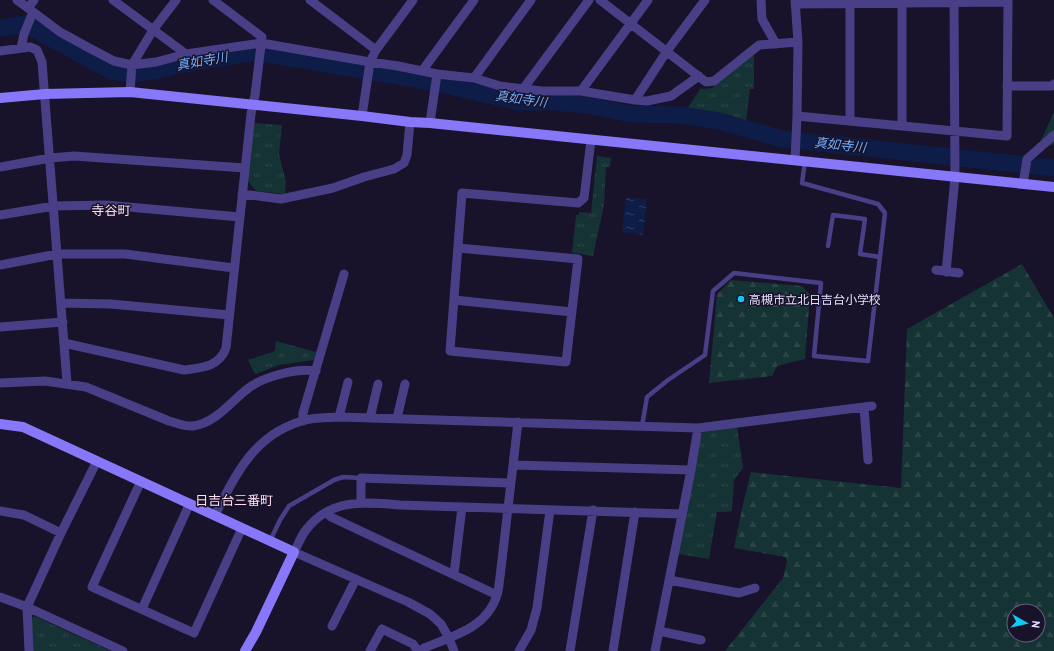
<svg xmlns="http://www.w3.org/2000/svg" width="1054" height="651" font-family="'PT Sans','Noto Sans JP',sans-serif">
<defs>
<pattern id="forest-firs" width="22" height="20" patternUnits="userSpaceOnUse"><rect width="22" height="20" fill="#153234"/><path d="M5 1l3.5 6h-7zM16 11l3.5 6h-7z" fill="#2c4648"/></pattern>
<pattern id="park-tufts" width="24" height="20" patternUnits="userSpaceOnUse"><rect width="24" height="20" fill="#153234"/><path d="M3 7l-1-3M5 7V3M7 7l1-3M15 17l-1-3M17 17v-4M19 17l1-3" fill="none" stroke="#2c4648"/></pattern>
<pattern id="water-ripples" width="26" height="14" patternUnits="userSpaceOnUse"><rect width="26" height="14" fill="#0e1d48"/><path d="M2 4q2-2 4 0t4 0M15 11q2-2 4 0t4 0" fill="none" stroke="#313d63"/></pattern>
</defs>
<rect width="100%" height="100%" fill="#18122a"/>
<path fill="url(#forest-firs)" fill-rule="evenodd" d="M1054 112V144L1036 151Z
M1022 264 1054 318V651H725L783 578 787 561 785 557 734 548 743 504 751 472 901 488 907 329ZM1014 611H1038V635H1014Z
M731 280 802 286 810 295 805 359 777 366 772 376 709 383 717 294Z"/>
<path fill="url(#park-tufts)" d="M754 55V89H750L746 122 724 116 685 112 701 88 702 89 712 88 751 56Z
M254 123 282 125 279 154 286 182 285 194 256 191 248 181Z
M597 156 611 158 610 167H606L604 205 593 256 572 253 576 215H579V212L591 213Z
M276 341 316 352 314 360 279 365 255 374 248 360 275 351Z
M737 426 743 468 734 480 732 511 726 512H717L709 559 678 554 702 433 705 430Z
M34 616 111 651H33L31 619Z"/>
<path fill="url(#water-ripples)" d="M626 197 647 199 643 235 622 232Z"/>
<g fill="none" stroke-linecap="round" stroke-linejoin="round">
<path stroke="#0e1d48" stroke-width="17" d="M0 28 25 24 111 71 129 74 155 71 178 65 255 52 432 82 519 102H554L592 106 630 114 679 115 719 121 782 139 1054 168"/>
<path stroke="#493f87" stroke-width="4.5" d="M828 246 833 215 865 219 860 254 880 257
M642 426 647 397 668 380 705 355 713 291 734 273 821 283 814 356 868 361 885 213 878 204 802 183 805 161
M270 541 280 520 289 506 334 480 343 477 361 478"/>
<path stroke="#493f87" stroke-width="9" d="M17 0 28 8
M34 0 28 8 60 32 91 49 114 61 132 65 156 62 186 54 261 43 370 62 398 66 437 74 474 78 500 86 541 91H581L635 100 667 51 705 0
M113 0 186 54
M310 0 376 50
M600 0 706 82 714 81 759 45 798 42
M761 0 762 19 776 44
M850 0V121
M902 0V126
M795 4 1008 2
M21 48 24 34 33 12
M0 51 30 47 37 50 42 62 67 383
M422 71 474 0
M474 78 531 0
M1007 86H1052L1054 84
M523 89 589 0
M581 91 648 0
M130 92 132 65 153 30 176 0
M635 100 647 101 671 96 699 76
M362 116 370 62 376 50 413 0
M797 116 1007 136 1008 0
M430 123 437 74
M795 160 797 116 798 42 795 0
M0 167 50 158 74 156 245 168
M1023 184 1027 159 1054 135
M242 194 281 199 333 188 364 177 394 169 404 163 407 155 410 122
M0 215 54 206 106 205 240 217
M458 248 578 259 566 362 450 351 462 193 578 203 584 198 591 140
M0 265 57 254H125L234 268
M936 270 959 273
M946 272 955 177 954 0
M454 300 572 312
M61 303 111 304 229 315
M0 327 63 322
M64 343 184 370C202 368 219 367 226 348L251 114 255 95 262 37 213 0
M0 383 45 381 86 387 169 421C177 423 185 427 193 426 215 423 230 403 246 390 261 377 296 368 316 371
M864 407 868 460
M339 417 348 382
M370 418 378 384
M397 418 405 384
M303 421V413L344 274
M514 465 691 470
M141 481 92 587 194 633 242 528
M361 502V478L511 483
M0 511 24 515 61 533
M327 513 331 517 497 595
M215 515C236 474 254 435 302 421 314 417 327 418 339 417L698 428 872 406
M454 574 462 507
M669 580 739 593 755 588
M0 597 27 607 123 651
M142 609 190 503
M332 626 356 579
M659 631 701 640
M29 651 27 607 61 533 97 461
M370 651 382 629 413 644 418 651
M420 651 424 648C453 636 487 628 497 595 499 589 499 583 500 577L518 422
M454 651 449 638 441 624 430 614 408 602 294 552C298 545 301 536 306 530 330 498 365 502 400 505L682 514
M519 651 531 630 537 608 550 510
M570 651 593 510
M613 651 635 512
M655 651 691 470 698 428"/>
<path stroke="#8778f9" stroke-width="10" d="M0 98 45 94 130 92 362 116 410 122 430 123 1054 187
M0 424 23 427 294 552 256 632 245 651"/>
</g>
<circle fill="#12c9f5" stroke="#18122a" stroke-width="1.5" cx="741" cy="299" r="4"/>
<g text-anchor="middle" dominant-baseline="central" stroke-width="3" stroke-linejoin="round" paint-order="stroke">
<g font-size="12" fill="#e3ddfe" stroke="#18122a" text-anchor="start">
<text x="749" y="299">高槻市立北日吉台小学校</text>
</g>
<g font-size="13" font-style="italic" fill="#70adf9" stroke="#18122a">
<text transform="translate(202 61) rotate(-10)">真如寺川</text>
<text transform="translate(521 99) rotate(8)">真如寺川</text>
<text transform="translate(840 145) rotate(6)">真如寺川</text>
</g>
<g font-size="13" fill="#fedff0" stroke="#18122a">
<text x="111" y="210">寺谷町</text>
<text x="234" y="500">日吉台三番町</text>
</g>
</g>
<g transform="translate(1026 623) rotate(98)"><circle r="19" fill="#18122a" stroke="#69637f"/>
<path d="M0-3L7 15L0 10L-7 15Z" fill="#12c9f5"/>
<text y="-6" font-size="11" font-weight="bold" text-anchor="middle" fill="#e3ddfe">N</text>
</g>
</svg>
